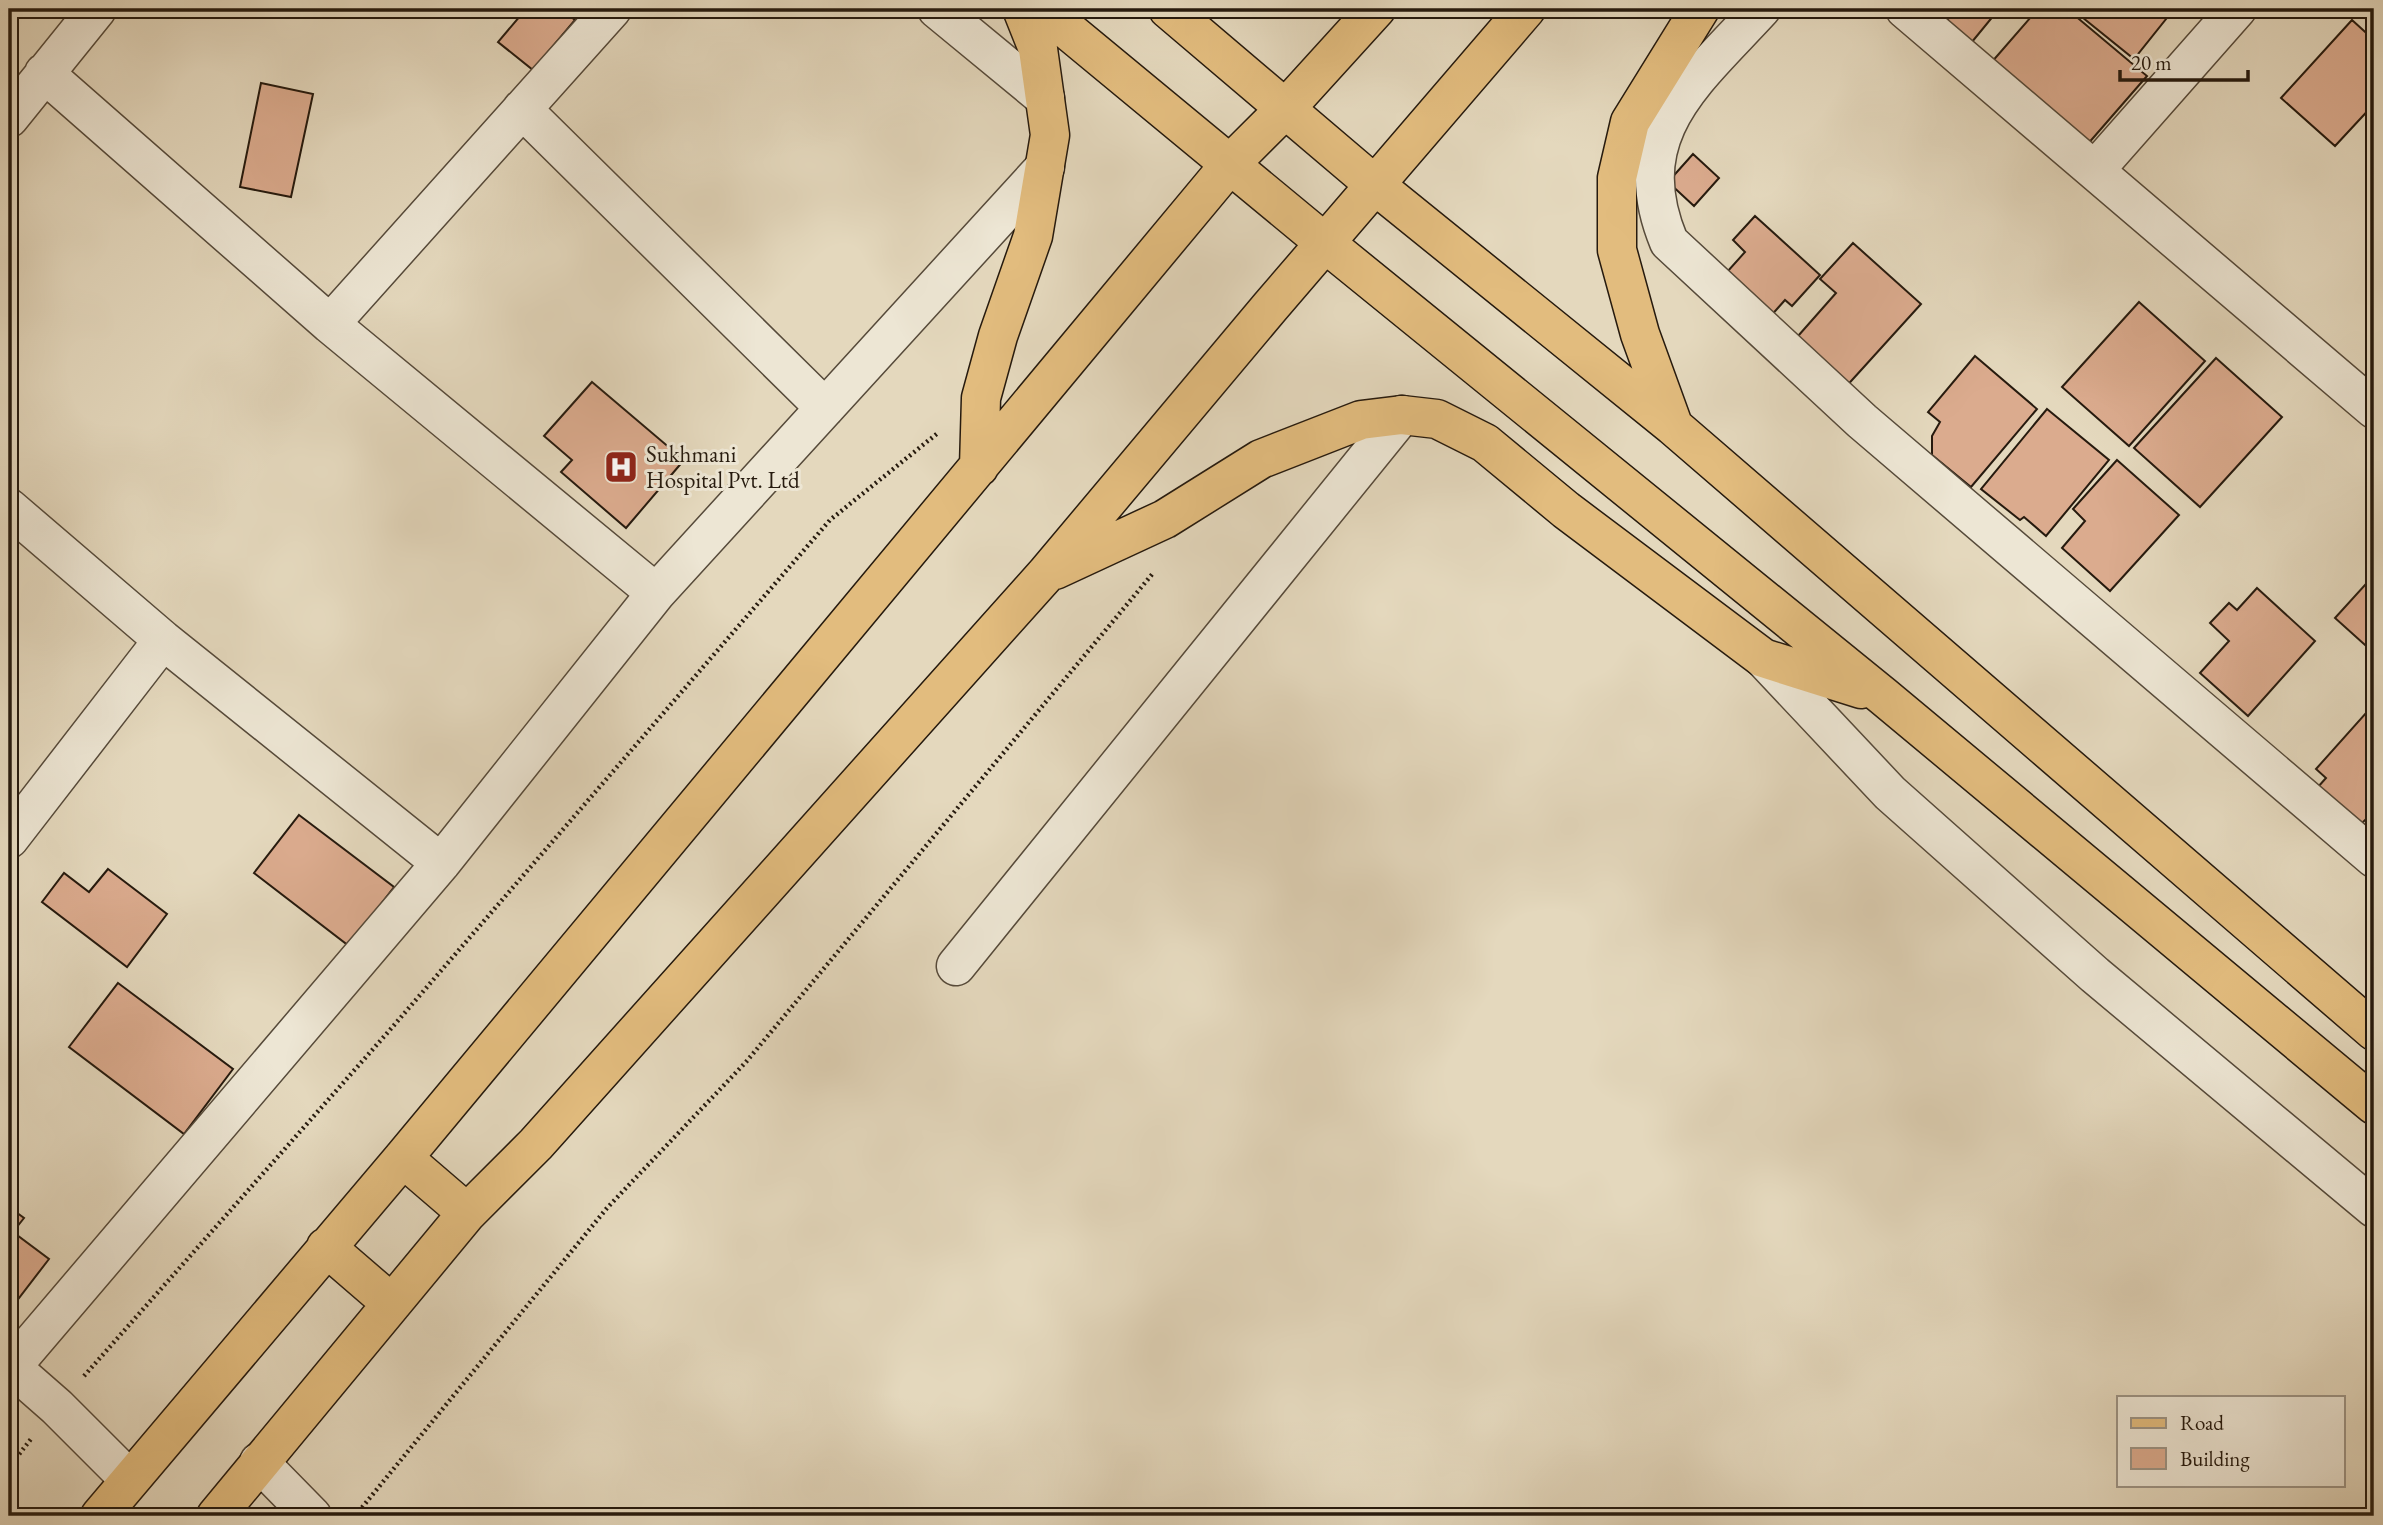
<svg xmlns="http://www.w3.org/2000/svg" width="2383" height="1525" font-family="'EB Garamond',serif">
<rect width="100%" height="100%" fill="#e4d8bd"/>
<filter id="stains"><feTurbulence type="fractalNoise" baseFrequency=".00286" numOctaves="4"/><feColorMatrix values="0 0 0 0 .2 0 0 0 0 .09 0 0 0 0 .02 0 0 0 .5 -.17"/></filter>
<radialGradient id="worn" r=".72"><stop offset=".6" stop-color="#630" stop-opacity="0"/><stop offset="1" stop-color="#630" stop-opacity=".3"/></radialGradient>
<path fill="#dbab8e" stroke="#261a0e" stroke-width="2" d="M526 9H561L575 20 533 70 498 42Z
M1956 9H1999L1967 48 1941 28Z
M2038 9H2067L2147 76 2080 153 1984 71Z
M2072 9H2174L2134 59Z
M2352 20 2374 40V104L2335 146 2281 98Z
M261 83 313 94 291 197 240 187Z
M1693 154 1719 178 1694 206 1668 182Z
M1755 216 1820 275 1792 306 1785 300 1769 318 1727 272 1745 252 1733 240Z
M1853 243 1921 304 1843 390 1791 344 1836 293 1820 279Z
M2139 302 2205 361 2129 446 2062 387Z
M1975 356 2037 409 1971 487 1932 455V436L1940 422 1928 412Z
M2216 358 2282 417 2200 507 2134 448Z
M592 382 684 460 626 528 561 472 572 460 544 436Z
M2047 409 2109 460 2046 536 2024 517 2020 520 1981 489Z
M2117 460 2179 515 2110 591 2062 548 2085 521 2073 509Z
M2374 575V653L2335 618Z
M2257 588 2315 641 2248 716 2200 673 2229 641 2210 623 2229 603 2237 610Z
M2374 704V828L2365 820 2351 834 2309 797 2326 778 2316 769Z
M299 815 394 887 349 946 254 873Z
M108 869 167 914 127 967 42 902 64 873 89 892Z
M118 983 233 1069 184 1134 69 1047Z
M9 1207 24 1218 13 1232 49 1259 9 1311Z"/>
<g fill="none" stroke-linecap="round" stroke-linejoin="round">
<defs>
<path id="minor" d="M937 9 1045 98
M1761 9C1694 82 1624 134 1669 242L1862 421 2374 858
M1905 9 2374 409
M44 73 330 324 656 593
M522 109 825 408
M9 118 97 9
M2095 170 2237 9
M330 324 612 9
M9 508 163 640 441 863
M1763 658 1890 793 2095 975 2374 1208
M9 839 163 640
M956 966 1402 415
M9 1365 57 1407 129 1479
M9 1370 441 863 656 593 1045 167
M259 1462 312 1516"/>
<path id="major" d="M1042 9 1325 243 1883 696 2374 1105
M1168 9 1375 185 1673 426 2374 1031
M1673 425 1640 334 1617 250V178L1630 122 1700 9
M979 467 981 398 998 336 1033 236 1050 135 1038 49 1022 9
M1055 570 1165 519 1261 459 1361 420 1402 415 1437 419 1485 443 1566 510 1763 658 1861 689
M403 1158 467 1213
M326 1247 391 1303
M100 1516 403 1158 1231 163 1286 108 1376 9
M216 1516 467 1213 536 1144 1046 574 1270 307 1526 9"/>
</defs>
<use href="#minor" stroke="#564a3a" stroke-width="41"/>
<use href="#major" stroke="#261a0e" stroke-width="41"/>
<path stroke="#261a0e" stroke-width="4.5" stroke-dasharray="2 3.5" stroke-linecap="butt" d="M84 1376 389 1031 830 520 939 432
M9 1467 31 1439
M355 1516 607 1208 746 1062 1154 572"/>
<use href="#minor" stroke="#ede6d4" stroke-width="38"/>
<use href="#major" stroke="#e2bc7e" stroke-width="38"/>
</g>
<defs>
<symbol id="hospital-square" viewBox="-11 -11 22 22"><rect x="-9" y="-9" width="18" height="18" rx="4" fill="#8f2418" stroke="#ede6d4"/><path d="M-5-5h3v3.5h4V-5h3V5h-3V1.5h-4V5h-3Z" fill="#fff"/></symbol>
</defs>
<g fill-rule="evenodd">
<use href="#hospital-square" x="602" y="448" width="38" height="38"/>
</g>
<g text-anchor="middle" dominant-baseline="central" stroke-width="6" stroke-linejoin="round" paint-order="stroke">
<g font-size="23" fill="#261a0e" stroke="#ede6d4" text-anchor="start">
<text x="646" y="454">Sukhmani<tspan x="646" dy="26">Hospital Pvt. Ltd</tspan></text>
</g>
</g>
<rect width="2383" height="1525" fill="none" stroke="#e4d8bd" stroke-width="35"/>
<rect x="10" y="10" width="2362" height="1504" fill="none" stroke="#261a0e" stroke-width="3.5"/>
<rect x="18" y="18" width="2348" height="1490" fill="none" stroke="#261a0e" stroke-width="2"/>
<rect x="2117" y="1396" width="228" height="91" fill="#ede6d4" stroke="#9d9485" stroke-width="2"/>
<rect x="2131" y="1418" width="35" height="10" fill="#e2bc7e" stroke="#9d9485" stroke-width="2"/>
<text x="2180" y="1430" font-size="21" fill="#261a0e">Road</text>
<rect x="2131" y="1448" width="35" height="21" fill="#dbab8e" stroke="#9d9485" stroke-width="2"/>
<text x="2180" y="1466" font-size="21" fill="#261a0e">Building</text>
<path d="M2120 70v10h128v-10" fill="none" stroke="#261a0e" stroke-width="3.5"/>
<text x="2131" y="70" font-size="21" fill="#261a0e" stroke="#ede6d4" stroke-width="5" paint-order="stroke">20 m</text>
<rect width="100%" height="100%" filter="url(#stains)"/>
<rect width="100%" height="100%" fill="url(#worn)"/>
</svg>
